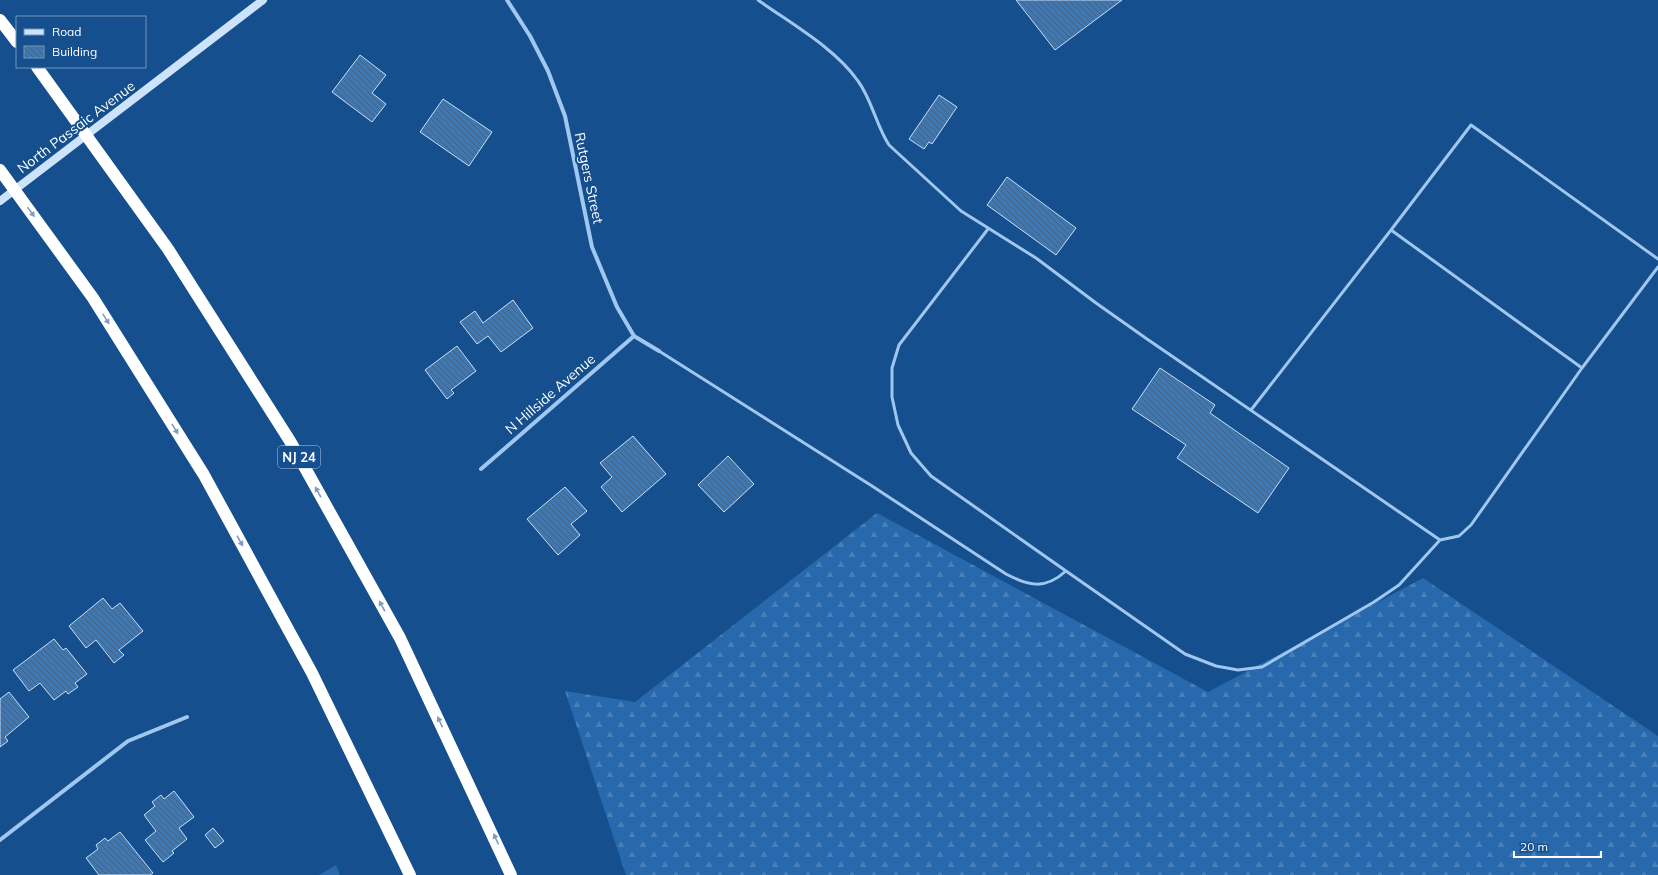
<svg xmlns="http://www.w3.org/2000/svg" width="1658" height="875" font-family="Mulish,sans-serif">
<defs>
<pattern id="forest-firs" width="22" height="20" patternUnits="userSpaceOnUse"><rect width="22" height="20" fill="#2769ac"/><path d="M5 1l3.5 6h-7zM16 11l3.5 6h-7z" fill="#4780b8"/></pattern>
<pattern id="building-back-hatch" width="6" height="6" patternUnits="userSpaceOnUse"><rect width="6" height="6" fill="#3d78b6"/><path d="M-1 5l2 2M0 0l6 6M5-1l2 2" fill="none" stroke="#446281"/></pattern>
</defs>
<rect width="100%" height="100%" fill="#154f8d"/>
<path fill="#2769ac" d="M336 865 340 875H319Z"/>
<path fill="url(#forest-firs)" d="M877 513 1208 692 1423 578 1658 736V875H626L565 691 635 702Z"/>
<path fill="url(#building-back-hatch)" stroke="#c6e0fb" d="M1016 0H1122L1055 50Z
M360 55 386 75 372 93 386 104 372 122 332 92Z
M939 95 957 107 932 144 929 142 924 149 909 139Z
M443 99 492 132 469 166 420 132Z
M1007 177 1076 228 1056 255 987 205Z
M513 300 533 328 501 352 488 336 477 344 460 322 475 311 483 323Z
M457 346 476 371 451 390 454 393 447 399 425 370Z
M1160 368 1215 405 1210 413 1289 468 1258 513 1177 458 1186 445 1132 409Z
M633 436 666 474 622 512 601 487 612 477 600 463Z
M728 456 754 484 724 512 698 485Z
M565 487 587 511 571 524 580 535 558 555 527 519Z
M103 598 112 609 120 603 143 631 119 650 124 655 114 663 96 640 86 648 69 626Z
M54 639 63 650 66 648 87 674 75 683 78 687 68 694 66 691 54 700 40 683 29 691 13 670Z
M9 692 29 717 5 737 8 741 0 747V699Z
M174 791 194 817 179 828 187 839 172 851 174 853 163 862 145 840 156 831 144 815 155 806 152 802 161 795 164 799Z
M213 828 224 841 215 848 205 835Z
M120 832 153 873 150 875H99L86 858 98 849 96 845 105 838 108 841Z"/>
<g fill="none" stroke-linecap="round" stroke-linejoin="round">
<path stroke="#9fc7f0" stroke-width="3" d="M758 0C790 23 835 48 858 81 872 100 876 125 889 145L961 211 1036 258 1096 303 1147 339 1440 540 1459 536 1471 525 1582 368 1391 230 1251 410
M988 229 899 345 892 368V397L898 425 911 453 931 476 1066 571
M1391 230 1471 125 1658 259
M659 351 872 486 1006 574C1029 586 1045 590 1066 571L1185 654 1216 666 1238 670 1262 667 1374 602 1399 585 1440 540
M1582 368 1658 267"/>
<path stroke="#9fc7f0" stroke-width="4" d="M507 0 530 36 548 71 565 116 592 247 617 307 634 336 659 351
M481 469 634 336
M0 840 128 741 187 717"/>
<path stroke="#cde3fb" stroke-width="8" d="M0 201 263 0"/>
<path stroke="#fff" stroke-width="12" d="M0 20 17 42
M37 67 168 249 290 441 400 638 511 875
M0 170 93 298 204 475 312 673 410 875"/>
</g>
<defs><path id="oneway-solid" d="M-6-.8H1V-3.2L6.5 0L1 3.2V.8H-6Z"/></defs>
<g fill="#7e9ec0">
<use href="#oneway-solid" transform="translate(31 212) rotate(54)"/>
<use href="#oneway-solid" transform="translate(106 319) rotate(58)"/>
<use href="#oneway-solid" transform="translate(175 429) rotate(58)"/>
<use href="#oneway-solid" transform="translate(318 492) rotate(-119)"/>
<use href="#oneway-solid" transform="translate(240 541) rotate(61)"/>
<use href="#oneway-solid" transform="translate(382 606) rotate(-119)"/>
<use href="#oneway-solid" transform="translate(440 722) rotate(-115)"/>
<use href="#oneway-solid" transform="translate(496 839) rotate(-115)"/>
</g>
<g text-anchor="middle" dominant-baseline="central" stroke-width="4" stroke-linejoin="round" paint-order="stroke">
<rect fill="#154f8d" stroke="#b9cadd" stroke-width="1" x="278" y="446" width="42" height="22" rx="3"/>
<g font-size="13" font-weight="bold" fill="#fff">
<text x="299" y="457">NJ 24</text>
</g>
<g font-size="14" fill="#fff" stroke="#154f8d">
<text transform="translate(76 127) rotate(-37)">North Passaic Avenue</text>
<text transform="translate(589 178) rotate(78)">Rutgers Street</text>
<text transform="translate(550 394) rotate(-41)">N Hillside Avenue</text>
</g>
</g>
<rect x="16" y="16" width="130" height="52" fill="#154f8d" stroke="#7395bb"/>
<rect x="24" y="29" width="20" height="6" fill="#cde3fb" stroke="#7395bb"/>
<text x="52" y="36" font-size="12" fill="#ffffff">Road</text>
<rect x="24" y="46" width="20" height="12" fill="url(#building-back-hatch)" stroke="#7395bb"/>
<text x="52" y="56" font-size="12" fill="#ffffff">Building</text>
<path d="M1514 851v6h87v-6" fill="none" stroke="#ffffff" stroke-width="2"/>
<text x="1520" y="851" font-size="12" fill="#ffffff" stroke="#154f8d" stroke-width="3" paint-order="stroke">20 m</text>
</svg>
